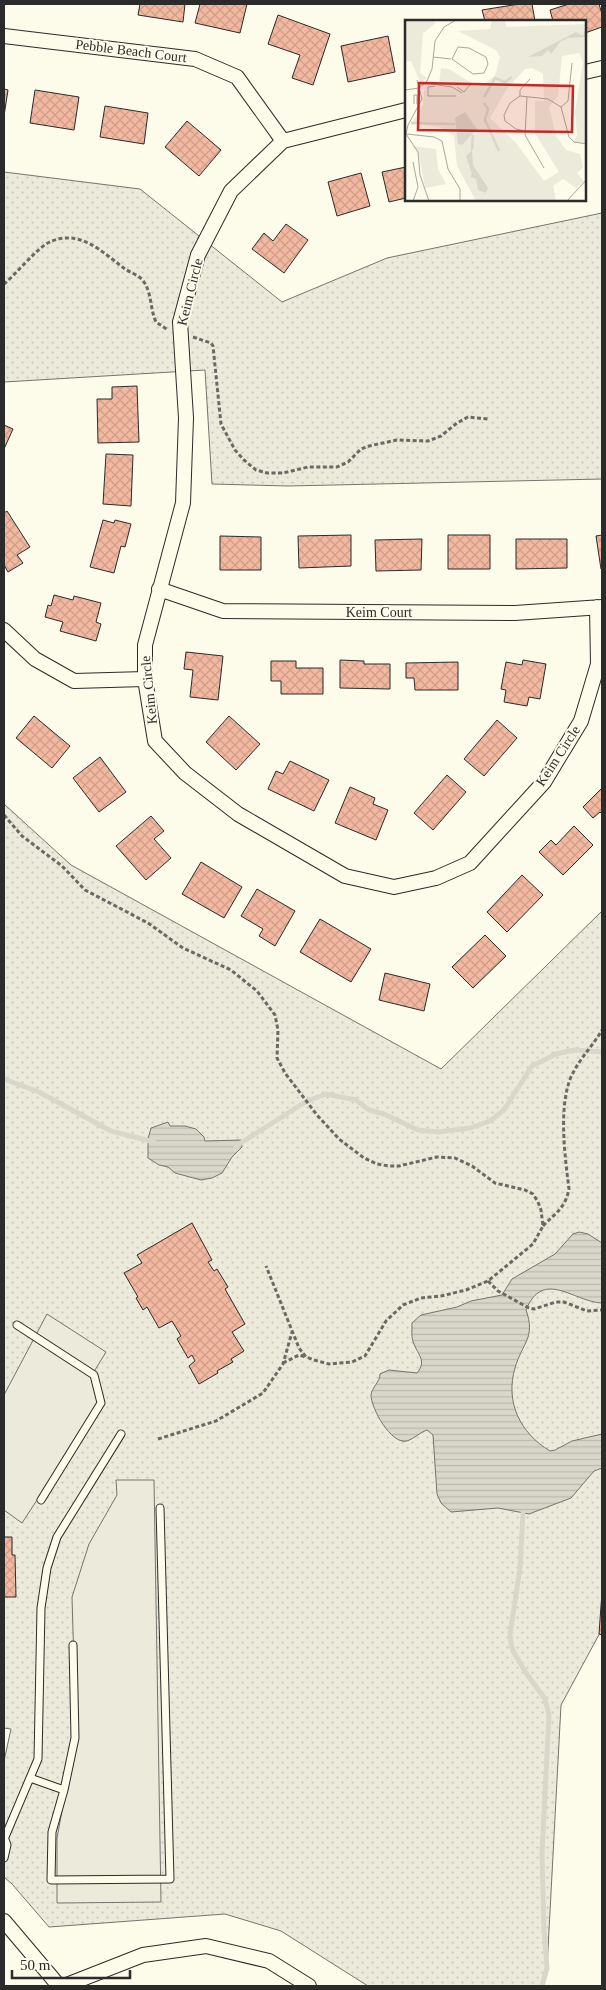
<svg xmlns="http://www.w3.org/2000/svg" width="606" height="1990" font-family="'Times New Roman',serif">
<defs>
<pattern id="grass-dots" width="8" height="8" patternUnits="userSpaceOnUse" patternTransform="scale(1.25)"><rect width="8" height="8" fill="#ecebdb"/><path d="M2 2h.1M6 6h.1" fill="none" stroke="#cbcabc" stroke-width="1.8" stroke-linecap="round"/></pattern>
<pattern id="water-rules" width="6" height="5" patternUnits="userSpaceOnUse" patternTransform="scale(1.25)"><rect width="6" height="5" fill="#d8d7c9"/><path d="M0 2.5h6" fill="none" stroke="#bab9ad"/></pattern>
<pattern id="building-cross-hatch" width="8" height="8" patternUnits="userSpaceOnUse" patternTransform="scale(1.25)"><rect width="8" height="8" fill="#f2b8a0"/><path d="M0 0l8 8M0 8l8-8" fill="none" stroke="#d09e8a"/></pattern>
</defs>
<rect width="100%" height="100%" fill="#fdfbea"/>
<path fill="url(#grass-dots)" stroke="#74746e" d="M4 172 140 189 282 302 387 258 602 213V479L288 486 212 484 205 370 4 382Z
M4 804 71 865 441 1069 602 911V1629L561 1705 547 1968 542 1986H368L281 1931 225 1914 49 1927 12 1884 4 1877V1761L11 1729 4 1728Z"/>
<path fill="#eceadb" stroke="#74746e" d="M47 1314 106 1352 92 1375 99 1405 22 1523 4 1510V1395Z
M116 1480H154L161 1902 57 1903V1838L76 1735 72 1597 89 1544 117 1495Z"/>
<path fill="url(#water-rules)" stroke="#74746e" d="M168 1122 170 1126H185L196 1129 204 1137 205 1141 241 1140 242 1147 232 1157 222 1173 212 1178 201 1180 175 1173 168 1167 159 1165 148 1158V1139L151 1128Z
M579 1232 588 1234 602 1243V1303C574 1302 543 1268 526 1310 536 1338 522 1343 515 1368 505 1402 520 1433 550 1451L555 1450 572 1441 602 1434V1468L594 1471 571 1498 529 1514 498 1508 451 1512 441 1503 437 1494 433 1435 427 1430C420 1432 414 1439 407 1441 391 1445 371 1408 371 1395 372 1387 380 1382 380 1374L389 1370 417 1373C427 1361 418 1355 414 1344 411 1338 412 1330 412 1323L421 1315 457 1307 471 1301 502 1295 512 1279 555 1254 573 1234Z"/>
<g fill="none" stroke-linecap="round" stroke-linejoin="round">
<path stroke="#d8d7c9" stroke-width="5" d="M4 1079 39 1092 111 1131 154 1142
M236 1146 307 1101 326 1094 356 1100 369 1110 384 1114 418 1130 438 1132 470 1128 490 1121 504 1110 532 1066 556 1054 574 1050 602 1052
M523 1513 520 1568 510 1634 511 1644 513 1651 526 1673 545 1699 549 1715 542 1853 544 1929 547 1968 542 1986"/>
</g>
<path fill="url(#building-cross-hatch)" stroke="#2b2b2b" d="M140 4H185L183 22 138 15Z
M200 4H247L240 33 195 23Z
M519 4H532L535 21H485L482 10Z
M569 4H599L602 14V27L585 33V21H553L550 10Z
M278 15 330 34 313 85 292 78 300 55 268 44Z
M388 36 395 72 348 82 341 46Z
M4 89 8 90 4 116Z
M35 90 79 97 74 130 30 123Z
M105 106 148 113 144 144 100 137Z
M187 121 221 150 199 176 165 147Z
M406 167V198L389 202 382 172Z
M361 173 370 206 337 216 328 182Z
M286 224 308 240 284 273 252 249 264 233 273 241Z
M137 386 139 442 98 443 97 399H112V387Z
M4 425 13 429 4 449Z
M106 454 133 455 131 506 103 504Z
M7 511 30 547 17 555 23 563 8 572 4 565V513Z
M103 520 114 523 115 520 131 524 125 547 121 546 114 573 90 567Z
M351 535V566L299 568 298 536Z
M448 535H490V569H448Z
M602 535V569H601L596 536Z
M220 536 261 537V570H220Z
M422 539 421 570 376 571 375 540Z
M516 539H567V568L516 569Z
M54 595 73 600 74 596 101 603 96 622 101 624 96 641 60 631 63 622 45 617 48 605 51 606Z
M186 652 223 656 218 700 190 697 193 670 184 669Z
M340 660 364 661V664H390V689L340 688Z
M523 660 546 664 540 699 529 697 527 706 504 702 506 690 501 689 506 662 522 665Z
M271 661H296V668H323V694H281V681H271Z
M458 662V690H415L414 678H406V663Z
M34 716 70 746 52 768 16 738Z
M229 716 260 744 236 770 206 742Z
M497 720 517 738 484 776 464 759Z
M100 757 126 792 99 812 73 778Z
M290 761 329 780 314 811 268 789 276 771 283 774Z
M447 775 466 792 433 830 414 813Z
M350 787 375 798 373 804 388 810 376 840 335 823Z
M602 788V814L600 812 593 818 583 807Z
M151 816 164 831 154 839 171 858 146 880 116 846Z
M574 826 593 845 563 875 539 852 551 840 556 845Z
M201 862 242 887 224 918 182 894Z
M522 875 543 895 507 932 487 912Z
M257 889 295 911 275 946 259 936 263 929 241 916Z
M320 919 371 949 351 982 300 952Z
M485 935 506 956 473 988 452 967Z
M385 973 430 984 424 1011 379 1000Z
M192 1223 212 1260 208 1262 214 1271 217 1269 228 1287 225 1289 245 1324 232 1332 244 1351 231 1359 233 1362 217 1371 218 1373 199 1384 189 1366 195 1361 192 1355 188 1358 177 1339 181 1336 172 1321 159 1328 147 1307 143 1310 136 1298 138 1297 124 1273 142 1263 137 1255Z
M4 1537H12V1555H15L16 1597H4Z
M602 1592V1635L599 1634Z"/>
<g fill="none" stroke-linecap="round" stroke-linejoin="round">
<defs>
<path id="service" d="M17 1325 94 1375 101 1403 41 1500
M30 1778 64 1790 52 1832 51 1880 170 1879 160 1508
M64 1790 75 1738 73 1645
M4 1837 7 1845 4 1858
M5 1837 38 1759 41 1608 47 1568 57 1537 121 1434"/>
<path id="minor" d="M4 36 195 59 237 77 283 141
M585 72 602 68
M406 110 283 141 231 191 198 255 180 322 186 418 183 503 145 645V679L155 741 185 773 238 814 345 876 394 887 436 878 470 863 544 782 581 721 598 664 597 607
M159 589 223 611 515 613 602 607
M4 630 35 659 74 681 145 679
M4 1921 59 1986
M64 1986 143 1955 206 1946 269 1961 309 1986"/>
</defs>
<use href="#service" stroke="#2b2b2b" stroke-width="9"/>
<use href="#minor" stroke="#2b2b2b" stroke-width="16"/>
<path stroke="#6a6964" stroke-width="3" stroke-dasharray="4 2.5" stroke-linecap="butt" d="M4 284C17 273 33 253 46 244 78 226 102 252 125 269 131 273 141 276 144 282 152 294 150 309 156 322L168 330
M193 337 211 343 213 346 221 424 235 450 244 460 256 470 267 473H283L308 467H337L348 462 361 449 369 446 397 440 428 441 441 436 457 423 468 417 488 419
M4 815 22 836 62 866 85 890 148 923 183 948 231 970 257 991 275 1015 278 1030 277 1058 285 1073 317 1115 339 1139 364 1158 377 1164 389 1166H399L437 1157 455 1158 472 1166 495 1183 525 1190 533 1194 538 1202 541 1210 543 1226 533 1244 488 1281 466 1290 441 1296 421 1298 403 1305 386 1321 365 1356 352 1362 329 1364 314 1360 306 1357 299 1348 266 1266
M543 1226C555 1213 565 1209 569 1189 565 1157 557 1100 574 1071 582 1056 594 1044 602 1030
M488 1281 498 1291 529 1308 534 1309 556 1302H564L587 1311 602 1310
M283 1363 299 1355 306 1357
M158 1439 216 1421 263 1393 283 1364 292 1332"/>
<use href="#service" stroke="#fdfbea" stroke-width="7"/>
<use href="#minor" stroke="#fdfbea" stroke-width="14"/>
</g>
<g text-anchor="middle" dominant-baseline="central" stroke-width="4" stroke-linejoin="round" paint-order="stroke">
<g font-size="14" fill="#2b2b2b" stroke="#fdfbea">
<text transform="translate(131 51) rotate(7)">Pebble Beach Court</text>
<text transform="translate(190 292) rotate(-76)">Keim Circle</text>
<text x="379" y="612">Keim Court</text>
<text transform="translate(149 690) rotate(-96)">Keim Circle</text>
<text transform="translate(558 756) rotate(-57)">Keim Circle</text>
</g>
</g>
<g transform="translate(405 20)">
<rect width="181" height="181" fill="#fdfbea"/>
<path d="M0 0H27L31 3 18 13 15 53 22 58 16 64 6 41H0ZM87 0H100L101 7 181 4V124L169 122 172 115 170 92 178 42 174 33 157 36 153 76 144 87 151 116 161 130 175 134 178 147 172 153 179 161 171 168 158 159 148 166 151 181H71L52 146 49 116 35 107 7 103 18 85 19 67 26 60 34 64 36 48 44 49 68 64H79L90 56 95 37 91 30 53 11 85 9ZM127 48 138 54 139 81H130V113L154 152 139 161 111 123 85 98 101 70 120 49Z" fill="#ecebdb" fill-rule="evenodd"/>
<path d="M7 126 31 129 33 149 41 164 20 168 14 135Z" fill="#ecebdb"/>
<path d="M181 7V17L163 18 155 22 146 34 143 30 137 36 123 37 171 12 178 16ZM60 92 72 109 57 125 53 124 50 98ZM67 130 68 145 83 168 81 173 73 170 71 159 65 157 67 154 61 136Z" fill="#d8d7c9"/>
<path fill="none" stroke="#d8d7c9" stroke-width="2.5" d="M79 77 90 58 100 62 107 57M79 83 83 89 80 100 94 131M6 103 50 104M67 130 68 115"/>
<path fill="none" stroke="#a9a89e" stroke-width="1" d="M53 27 64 28 81 37 83 44 79 53 68 54 47 39ZM28 37 46 39M12 60 17 79 3 105 1 114 13 132 15 155 24 181M26 64 47 67 57 73M30 66 23 67V76H51M52 67 59 72 65 65M0 70 14 68 22 61 27 49 30 21 39 7 51 0M115 76V70L125 59M122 77 120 115 139 148M9 84V75H12V84M156 87 163 81 167 43M120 111 111 109 100 101 99 95 105 83 115 76 143 79 156 87 164 117 169 122 182 124M2 114 29 117 37 121 43 149 55 169V181M8 181 13 167 8 142M162 181 182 159"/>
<path fill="#c62828" fill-opacity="0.15" stroke="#c62828" stroke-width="2.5" d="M14 63 168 66 167 112 13 110Z"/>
<rect width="181" height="181" fill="none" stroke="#2b2b2b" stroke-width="2.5"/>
</g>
<rect width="606" height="1990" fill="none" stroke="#2b2b2b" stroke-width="10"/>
<path d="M12 1970v8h118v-8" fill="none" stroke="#2b2b2b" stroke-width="2.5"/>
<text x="20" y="1970" font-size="15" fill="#2b2b2b" stroke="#fdfbea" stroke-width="4" paint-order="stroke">50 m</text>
</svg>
